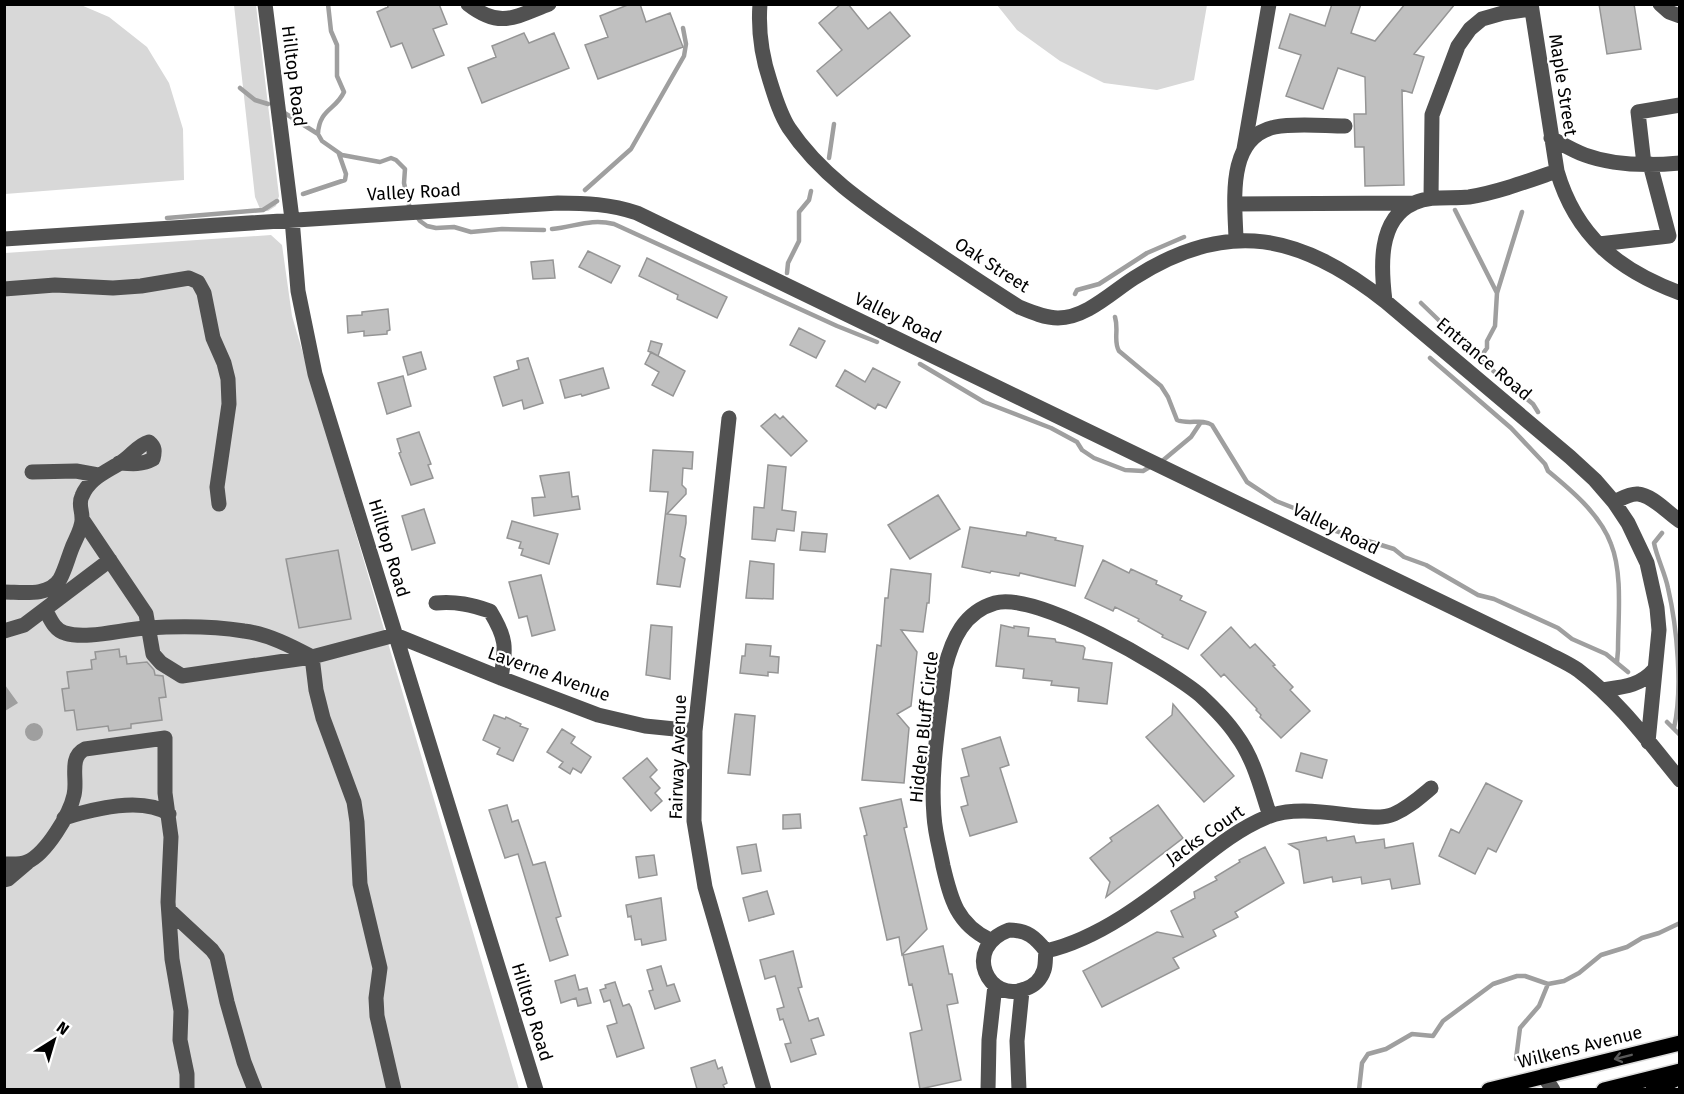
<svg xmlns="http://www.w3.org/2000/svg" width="1684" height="1094" font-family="'Fira Sans',sans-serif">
<rect width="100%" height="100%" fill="#fff"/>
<path fill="#d8d8d8" d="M5 4 81 5 109 17 147 47 169 83 183 129 184 180 5 194Z
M234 5H256L279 196 276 206 268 211H261L255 197Z
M997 5H1207L1194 80 1157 90 1104 83 1060 61 1017 30Z
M271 235 282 245 292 316 519 1089H5V253Z"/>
<path fill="#9f9f9f" d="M5 685 18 703 5 711H4Z
M25 732a9 9 0 1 1 18 0a9 9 0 1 1-18 0Z"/>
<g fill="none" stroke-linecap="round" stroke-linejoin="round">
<path stroke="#9f9f9f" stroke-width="4.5" d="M240 88 255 100 268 104
M283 112 318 134 322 141 342 155 380 162 391 158 396 160 405 169 404 183 409 205 420 221 427 226 436 228 454 227 471 232 502 229 544 230
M318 134C319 109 336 110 344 92L337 76V45L331 31 328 4
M829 158 834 124
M585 190 631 149 684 56 686 44 683 28
M303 194 345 180 346 174 339 154
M1455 210 1497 293
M167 218 263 210 277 201
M552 229C575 227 590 218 614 224L837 326 877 342
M787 273 788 263 799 241V212L809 200 811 191
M1075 294 1077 290 1099 284 1147 253 1184 237
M1421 303 1479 359 1533 404 1538 412
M1115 317C1119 330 1113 341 1119 351L1161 386 1168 397 1177 420C1189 425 1202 418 1212 425L1247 482 1276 501 1299 510 1305 516 1317 520 1336 531 1394 549 1404 557 1426 565 1478 595 1494 599 1558 628 1572 639 1606 654 1628 672
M1430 358 1511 428 1545 464 1548 471C1571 490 1600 514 1611 544 1623 574 1618 617 1618 650L1617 662
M1479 359 1487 348V341L1495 326 1497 293 1522 212
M920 364 984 402 1051 428 1077 442 1082 450 1094 458 1125 470 1143 471 1153 465
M1161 462 1191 437 1201 422
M1662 533 1654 543C1657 558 1665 573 1668 588 1677 627 1683 689 1674 728
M1667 722 1680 735
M1516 1059 1520 1028 1539 1006 1548 984
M1359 1090 1362 1063 1368 1054 1386 1049 1412 1034 1433 1036 1443 1021 1493 984 1517 976H1525L1548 984 1564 981 1579 973 1601 955 1627 947 1642 938 1659 933 1680 923"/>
</g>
<path fill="#c0c0c0" stroke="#959595" stroke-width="1.5" d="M387 4H439L447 24 433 29 444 55 412 68 402 43 391 47 377 12 388 7Z
M630 4H640L646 22 670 13 683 47 598 79 585 45 608 37 600 16Z
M841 4H848L868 29 890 12 910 36 837 96 817 71 842 50 819 23Z
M1332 4H1361L1351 33 1375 41 1405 4H1455L1414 54 1424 57 1412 93 1402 90 1404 185 1365 186 1364 147H1355L1354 114H1366L1365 77 1338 68 1323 109 1286 96 1301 55 1279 48 1290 14 1325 26Z
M1599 4H1634L1641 49 1607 54Z
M524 33 529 43 554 33 569 68 482 103 468 68 496 57 492 46Z
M588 251 620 266 611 283 579 267Z
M647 258 727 297 717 318 677 299 678 295 639 276Z
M553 260 555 278 533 279 531 262Z
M388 309 390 330 387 331V334L364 336V331L348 333 347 316 362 315V312Z
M799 328 825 341 816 358 790 345Z
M651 341 662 344 658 356 648 351Z
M421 352 426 369 408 375 403 357Z
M651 352 685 371 673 396 652 385 659 372 645 364Z
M528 358 543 403 524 409 522 400 503 406 494 377 519 369 517 361Z
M603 368 609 388 582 396 581 394 565 398 560 380Z
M873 368 900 382 886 408 878 404 875 409 836 386 845 370 865 382Z
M403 376 411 406 387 414 378 383Z
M775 414 780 419 783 416 807 441 791 456 761 426Z
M419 432 431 464 428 465 433 478 411 485 399 453 401 452 397 439Z
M653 450 693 452 692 469 683 468 682 485 686 489V494L667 514 686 516V523L680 556 685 559 680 587 657 584 668 492 650 491Z
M768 465 786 467 782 510 796 512 794 531 777 529 775 541 752 539 754 507 764 508Z
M569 472 572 497 578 496 580 509 534 516 532 498 545 497 540 476Z
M938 495 960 529 910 559 888 525Z
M424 509 435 543 412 550 402 516Z
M512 521 558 534 549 564 521 555 523 549 519 548 521 542 507 538Z
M970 527 1026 536 1027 532 1056 538 1055 540 1083 546 1075 586 1020 573 1019 576 991 571 990 573 962 567Z
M802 532 827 534 825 552 800 550Z
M338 550 351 619 299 628 286 559Z
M1103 560 1129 573 1131 569 1157 581 1156 584 1182 596 1180 600 1206 612 1188 649 1162 637 1163 635 1138 621 1139 619 1115 607 1113 611 1085 598Z
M750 561 774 564 773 599 746 598Z
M891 569 931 574 929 603H927L923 632 901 630 917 652 911 706 897 714 909 728 904 783 862 780 877 645 881 646 885 598H888Z
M541 575 555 630 532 636 527 616 519 618 509 582Z
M651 625 672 627 670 679 646 675Z
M1001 625 1014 628V626L1029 628 1028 636 1055 639 1056 642 1083 646 1085 648 1083 659 1112 663 1107 704 1078 701 1079 688 1051 685 1052 681 1023 678 1024 669 996 666Z
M1231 627 1250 648 1255 644 1275 665 1273 666 1293 687 1290 690 1310 711 1281 738 1260 717 1261 715 1256 710 1257 709 1224 674 1221 677 1201 655Z
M746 644 771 646 770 656 779 657 778 673 768 672V676L740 673 742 656H745Z
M119 649 120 657 126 656 127 664 147 662 154 670 155 675 163 676 166 697 159 698 162 720 131 724V728L109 731 108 726 77 730 74 710 65 711 62 689 69 688 67 672 92 669 91 660 96 659 95 652Z
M1173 704 1234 776 1204 802 1146 737 1172 715Z
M735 714 755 716 750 775 728 773Z
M494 715 505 719 506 717 521 724 520 726 528 729 513 761 497 754 500 748 483 740Z
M562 729 575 737 571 743 591 757 581 773 573 768 570 774 559 767 563 762 547 752Z
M1000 737 1009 765 1000 768 1017 822 970 836 961 807 968 805 961 778 969 776 962 749Z
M1301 753 1327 760 1322 778 1296 771Z
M647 758 657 770 650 777 660 788 655 793 662 801 651 811 623 778Z
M1486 783 1522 801 1496 852 1488 848 1475 874 1439 856 1451 829 1459 833Z
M901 799 907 827 904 828 927 929 902 955 899 937 887 940 864 836 867 835 860 808Z
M507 805 512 822 518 820 533 865 545 862 561 916 556 918 568 955 550 961 518 854 505 858 489 810Z
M1158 805 1183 838 1106 897 1110 882 1090 858 1112 841 1110 838Z
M800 814 801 828 783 829V815Z
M1354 836 1356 843 1384 839 1385 848 1413 843 1420 884 1392 889 1390 879 1362 884 1361 877 1333 882 1332 877 1304 883 1299 850 1289 844 1326 837 1327 841Z
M756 844 761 871 742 874 737 847Z
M1265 847 1284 883 1235 912 1238 917 1213 930 1216 936 1173 958 1179 968 1102 1007 1083 971 1157 932 1183 937 1171 911 1195 898 1194 892 1217 880 1215 877 1240 862 1239 860Z
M654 855 657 875 639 878 636 857Z
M767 891 774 914 749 921 743 898Z
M661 898 666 940 642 945 641 939 635 940 631 916 628 917 626 905Z
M943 946 949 974H952L958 1003 947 1005 961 1080 920 1089 910 1033 922 1030 912 984 909 985 903 955Z
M793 951 802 987 798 988 809 1021 818 1018 824 1035 811 1039 816 1054 791 1062 785 1044 791 1043 783 1019 780 1020 777 1009 784 1007 775 976 765 979 760 960Z
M661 966 667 986 674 984 680 1001 655 1009 649 991 653 990 647 970Z
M575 975 579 990 587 988 591 1003 578 1006 576 998 561 1003 555 981Z
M615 982 623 1006 629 1004 631 1007 644 1048 617 1057 607 1026 617 1023 610 1000 604 1002 600 990 606 988 605 985Z
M715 1060 718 1069 722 1067 727 1083 723 1085 725 1089H697L691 1068Z"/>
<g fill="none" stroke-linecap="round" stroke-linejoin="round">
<defs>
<path id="major" d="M1489 1090 1680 1043
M1604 1090 1680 1071
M1653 1090 1678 1078"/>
</defs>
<use href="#major" stroke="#dbdbdb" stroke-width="18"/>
<path stroke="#515151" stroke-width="15" d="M265 4 292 219 298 291 315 374 536 1090
M468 4C500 29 515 17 549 4
M760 4C758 30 762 57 770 81 775 97 780 114 789 128 821 176 869 207 916 239 950 262 984 285 1019 307 1031 312 1045 318 1058 318 1086 318 1112 292 1134 278 1229 217 1301 235 1385 301
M1531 4 1557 171C1576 236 1618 270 1680 293
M1660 4 1669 12 1680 16
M1551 138C1562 144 1574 151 1585 155 1615 166 1648 166 1680 163
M1244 149 1269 4
M1644 164 1638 112 1680 105
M1557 171C1528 181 1499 192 1469 197 1451 199 1431 195 1414 203 1377 219 1381 269 1385 301L1570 457 1595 480 1614 502 1628 523 1647 563 1657 608 1659 630 1648 742
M1431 198 1432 115 1458 46 1470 29 1482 19 1503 13 1531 9
M1235 204 1414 203
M4 239 558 203C586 203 610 204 637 213L1545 652C1556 658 1568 663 1578 670 1619 701 1648 741 1680 780
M1236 239C1235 202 1226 137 1275 127 1294 123 1325 126 1345 126
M1599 244 1669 236 1650 164
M4 289 55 285 113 288 141 286 189 278 198 282 204 293 213 338 224 363 228 379 229 404 217 487 219 504
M729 418 695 731 694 821 705 887 764 1090
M32 472 76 471 98 475
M1614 502C1621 499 1630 493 1638 494 1652 495 1668 513 1680 521
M82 519 146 614 153 654 161 663 182 676 312 657 395 635 501 678 598 715 645 726 695 731
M4 592C22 592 49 597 60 579 65 570 68 558 72 548 75 540 83 527 82 518 82 509 78 504 82 496 90 477 107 472 123 461 132 455 138 445 149 442 155 447 155 451 153 459 142 465 132 464 119 463
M436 603C456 601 472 605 490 611 507 639 506 646 501 678
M45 609C50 618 54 630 65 633 87 640 123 629 147 628 179 626 213 626 244 631 268 634 291 646 312 657L316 690 323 718 354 802 357 822 360 884 380 968 376 998 377 1016 394 1090
M4 631 24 625 110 560
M1602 690C1623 687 1640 686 1654 670
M64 818C93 809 142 796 169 814
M4 864C12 864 20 865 27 862 46 854 70 814 74 795 78 780 68 757 85 749L165 738V793L171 837 168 902 172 959 181 1011 180 1040 187 1074V1090
M4 880 8 879 28 862
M170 911 212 950 217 957 227 1002 244 1062 255 1090
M1009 930C1027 930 1035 937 1046 951 1045 957 1046 964 1044 970 1041 979 1034 986 1025 989 989 1004 961 948 1009 930Z
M990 940C957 924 951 900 943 866 940 850 935 833 934 816 930 767 940 717 945 668 952 639 964 612 995 603 1036 591 1166 667 1200 695 1213 707 1227 721 1237 736 1254 759 1261 789 1270 816
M1046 951C1099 939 1149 900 1191 867 1215 848 1238 829 1267 817 1294 806 1329 813 1358 816 1369 817 1383 819 1394 814 1408 808 1419 798 1431 788
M1544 1076 1553 1090
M988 1090 989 1040 995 985
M1019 1090 1017 1041 1022 991"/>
<use href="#major" stroke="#000" stroke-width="15"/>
</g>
<defs><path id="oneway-shaft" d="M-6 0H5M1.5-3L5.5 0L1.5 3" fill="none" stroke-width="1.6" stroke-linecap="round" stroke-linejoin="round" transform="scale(1.5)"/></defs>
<use stroke="#595959" href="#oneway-shaft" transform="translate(1623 1057) rotate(166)"/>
<g text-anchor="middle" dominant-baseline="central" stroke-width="4.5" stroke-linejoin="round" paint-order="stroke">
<g font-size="18" fill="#000" stroke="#fff">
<text transform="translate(294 76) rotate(83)">Hilltop Road</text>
<text transform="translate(1563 85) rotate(81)">Maple Street</text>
<text transform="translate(414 192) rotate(-3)">Valley Road</text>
<text transform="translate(992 265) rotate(33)">Oak Street</text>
<text transform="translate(898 318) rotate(26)">Valley Road</text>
<text transform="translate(1484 359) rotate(40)">Entrance Road</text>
<text transform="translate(1336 529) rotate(26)">Valley Road</text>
<text transform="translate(389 548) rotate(73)">Hilltop Road</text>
<text transform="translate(549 674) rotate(20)">Laverne Avenue</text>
<text transform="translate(924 727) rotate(-84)">Hidden Bluff Circle</text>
<text transform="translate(678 757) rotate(-88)">Fairway Avenue</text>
<text transform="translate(1205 835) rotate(-35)">Jacks Court</text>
<text transform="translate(532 1012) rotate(73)">Hilltop Road</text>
<text transform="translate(1580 1047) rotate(-14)">Wilkens Avenue</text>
</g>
</g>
<rect width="1684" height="1094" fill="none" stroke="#000000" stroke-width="12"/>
<g transform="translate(54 1040) rotate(37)" stroke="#ffffff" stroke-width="4.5" paint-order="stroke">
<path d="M0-4.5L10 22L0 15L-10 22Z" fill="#000000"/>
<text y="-9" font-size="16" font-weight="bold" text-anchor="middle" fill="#000000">N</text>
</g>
</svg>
